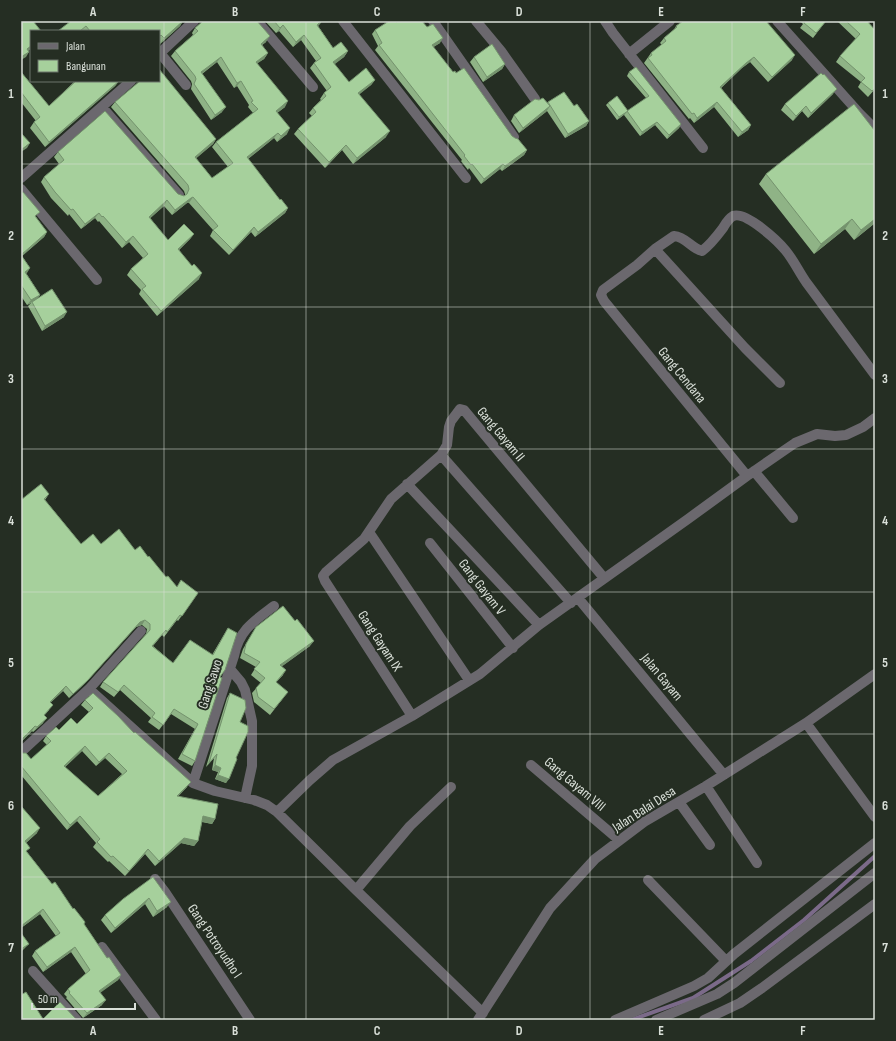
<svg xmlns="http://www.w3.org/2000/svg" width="896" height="1041" font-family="'Sofia Sans Condensed',sans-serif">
<rect width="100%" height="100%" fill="#252e23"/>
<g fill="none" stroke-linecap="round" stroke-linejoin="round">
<path stroke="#7b6a89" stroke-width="4" d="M631 1020 693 998 751 961 804 920 875 856"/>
<path stroke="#6b686e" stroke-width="10" d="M257 21 313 87
M343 21 466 178
M433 21 514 137
M476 21 501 51 535 99
M605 21 613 33 703 148
M777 21 860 114 875 129
M160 53 186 85
M159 54 194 21
M629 54 670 21
M102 107 179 195
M21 178 131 81
M21 189 97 280
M655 249 745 348 780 383
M441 455 571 603
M754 471 793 518
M747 476 604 301 601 295 603 290 637 265 655 249 674 236C686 237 691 248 702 251 710 245 717 236 723 228 726 223 728 219 733 216 746 211 778 241 786 251 794 261 799 272 806 282L875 375
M407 484 539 625
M369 532 469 680
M430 543 513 648
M578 598 724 775
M230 669 241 682 245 690 252 721V766L245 798
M89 689 193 783 215 791 254 800 267 805 277 812 356 890 483 1013
M412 716 325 581 323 576 326 572 364 539 391 499 441 455 447 445 449 427 451 421 460 409 464 410 604 578
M806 723 875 817
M21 752 89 689 141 631
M531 765 619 840
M193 783 234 656C239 630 254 621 274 606
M706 786 757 863
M679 802 710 845
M277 812 310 780 333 760 412 716 480 674 539 625 688 519 747 476 795 443 817 434 835 436 846 435 863 427 875 418
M155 879 165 892 250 1020
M648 880 726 961
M356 890 410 826 451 787
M102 947 156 1020
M33 971 77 1020
M478 1020 550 908 595 859 644 822 706 786 806 723 875 674
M615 1020 694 986 708 978 734 954 875 843
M656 1020 717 994 734 983 875 873
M704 1020 740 1003 762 988 875 904"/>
</g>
<path fill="#8fb386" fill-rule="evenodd" d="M71 21H183L180 26 160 44 159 42V31H58Z
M265 21H322L318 26 333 48 348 51 344 57 334 64 349 82 375 80 371 85 359 94 386 137 353 164 342 150 325 168 294 134 298 129 312 116 309 113 313 108 321 100 320 99 324 93 327 91 310 68 314 63 316 61 301 40 293 47 279 31 276 33Z
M800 21H826L813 38 800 28 803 24Z
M837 21H867L875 30V89L868 97 858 87 861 82 836 62 840 56 856 39Z
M396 22 440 43 433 47 453 72 456 73 512 136 527 150 524 155 502 171 500 169 481 184 469 168 468 170 461 161 462 160 375 50 378 46 372 34 375 30Z
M676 26 792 60 768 82 750 62 742 68 721 88 751 125 748 130 738 137 714 107 694 123 690 118 689 119 644 63 651 53 662 45 660 43 664 38 674 30Z
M195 28 266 42 262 45 268 53 264 59 257 63 285 107 277 113 287 134 277 142 274 138 248 159 280 200 288 208 285 213 255 237 251 232 229 255 210 236 213 230 189 203H187L172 215 164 206 150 218 168 240 194 234 190 239 179 250 199 279 157 316 139 294 141 290 127 275 131 269 143 258 129 242 122 248 99 221 98 222 95 218 81 229 69 214 68 216 51 198 41 182 44 177 59 164 54 157 58 152 184 196 185 195V194L184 191 111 107 115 102 216 139 213 144 196 158 212 178 228 167 212 147 216 142 253 113 248 107 249 105 237 86 234 88 217 62 202 74 222 112 211 120 191 89 192 84 191 81 171 56 175 51 193 35 192 33Z
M474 57 505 64 502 69 483 82 470 62Z
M21 72 49 106 75 81H119L115 86 45 147 30 128 34 122 36 121 21 102Z
M629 72 681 124 679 128 667 139 655 125 640 136 624 115 625 114 617 120 606 105 608 103 628 111 646 98 627 76Z
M833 94 808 118 802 111 793 121 781 110 785 104Z
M539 100 547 103 548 102 574 106 589 121 586 126 565 138 547 111 519 133 511 121 514 115Z
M766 174 875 223 854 240 845 229 814 254 759 184Z
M21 193 36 217 47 232 44 237 22 256 30 268 26 273 40 295 37 298 64 317 42 331 28 306 31 303 27 305 21 296Z
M49 494 45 500 81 544H101L135 550 148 557 166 577 177 587 198 593 178 621 177 620 164 637 162 635 153 646 173 663 212 655 228 628 220 677 195 761 192 766 178 759 195 729 171 714 159 730 148 722 151 718 120 690 114 697 100 687 103 682 146 634 147 629 142 625 136 627 84 684 69 698 63 691 50 703 49 710 44 716 43 723 33 732 32 731 21 742V500Z
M256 627 310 646 282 666 283 675 276 682 284 697 270 715 254 702 252 693 261 683 251 675 256 667 240 658 243 649Z
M230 693 236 758 226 783 215 779 218 772 212 770 214 758 206 767 227 698Z
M85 700 134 733 187 787 178 796 215 819 212 824 202 822 198 841 194 846 181 843 155 866 145 854 125 876 109 861 108 862 93 847 96 843 77 821 67 830 21 775V752L31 759 47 745 43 741 46 736 59 730 77 724 89 712 81 705ZM82 751 96 766 105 758 122 774 98 796 65 767Z
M21 806 37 833 26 843 27 852 52 884 84 924 107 958 121 975 118 980 100 992 102 1005 83 1018 66 998 67 997 64 994 68 989 86 974 71 952 43 972 32 956 35 951 56 936 40 914 21 928Z
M153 877 167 907 153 917 145 904 111 933 101 920 105 915Z"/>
<path fill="#74926d" d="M183 21 180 26 160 44 164 38Z
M321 21H322L320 24 313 30 317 25Z
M283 25 279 31 276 33 280 28Z
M304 35 301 40 293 47 296 42Z
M270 36 266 42 257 49 261 44Z
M443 38 440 43 429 50 432 45Z
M31 46V49L24 54 27 49Z
M348 51 344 57 330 68 333 62Z
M29 52 26 57 21 60V57Z
M268 53 264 59 252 67 256 62Z
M795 55 792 60 768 82 772 77Z
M221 57 217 62 197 77 201 72Z
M754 57 750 62 742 68 717 92 720 87 746 63Z
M505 64 502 69 483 82 487 77Z
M375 80 371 85 355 98 358 93Z
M119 81 115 86 45 147 49 142Z
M241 81 237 86 234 88 237 83Z
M837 89 833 94 808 118 811 113Z
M288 101 285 107 272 117 276 111Z
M717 102 714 107 694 123 697 118Z
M550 106 546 112 519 133 523 128Z
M806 106 802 111 793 121 796 116Z
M226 107 222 112 211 120 215 115Z
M627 111 625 114 617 120 619 117Z
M589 121 586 126 565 138 568 134Z
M657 122 655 125 640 136 642 132Z
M681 124 679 128 667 139 669 135Z
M751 125 748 130 738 137 742 132Z
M290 128 287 134 277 142 281 136Z
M390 131 386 137 353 164 357 158Z
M278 133 274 138 244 162 247 157Z
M216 139 213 144 192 162 195 157Z
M30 143 27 148 21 152V150Z
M346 145 342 150 325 168 329 162Z
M527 150 524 155 502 171 505 166Z
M503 164 500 169 481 184 484 179Z
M193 197 189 203H187L172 215 175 210 191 198Z
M167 200 164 206 145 223 149 217Z
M288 208 285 213 255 237 258 232Z
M99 213 95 218 81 229 85 224Z
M852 219 845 229 814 254 821 244Z
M875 219V223L854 240 861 230Z
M254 227 251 232 229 255 233 250Z
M47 232 44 237 21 257V256Z
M194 234 190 239 174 255 178 249Z
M133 236 129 242 122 248 126 242Z
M30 268 27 273 21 277 25 272Z
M202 273 199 279 157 316 161 311Z
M40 295 36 300 32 302 27 305 31 300Z
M67 312 64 317 42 331 45 326Z
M145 620 142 625 136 627 84 684 69 698 73 694 140 622Z
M314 641 310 646 277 670 280 665Z
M286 670 283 675 272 687 276 682Z
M66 686 63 691 46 707 50 702Z
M47 718 43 723 33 732 37 727Z
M35 726 32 731 21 742V740Z
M85 746 82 751 61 771 64 766Z
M109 753 105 758 96 766 99 762Z
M217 754 214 758 206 767 209 763Z
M215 765 221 768 218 772 212 770Z
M218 775 229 779 226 783 215 779Z
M191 782 187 787 174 801 177 796Z
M80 816 77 821 67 830 70 825Z
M203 816 215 819 212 824 199 821Z
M40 828 37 833 22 846 25 841Z
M184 838 198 841 194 846 181 843 155 866 159 861Z
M148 849 145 854 125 876 129 871Z
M149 898 145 904 111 933 115 928Z
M171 902 167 907 153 917 157 911Z
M43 909 40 914 21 928V926Z
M29 944 21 952V949Z
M75 947 71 952 43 972 47 967Z
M121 975 118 980 96 996 99 991Z
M106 1000 102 1005 83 1018 87 1013Z"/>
<path fill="#a6d09c" stroke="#74926d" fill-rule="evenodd" d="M21 21H33L41 31H31V46L27 49 29 52 21 57Z
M71 21H183L164 38 161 35 159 37V31H90L86 26 80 31H58Z
M203 21H257L270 36 261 44 268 53 256 62 288 101 276 111 290 128 281 136 278 133 247 157 280 200 281 199 288 208 258 232 254 227 233 250 213 230 218 226 193 197 191 198 175 210 167 200 149 217 168 240 184 224 194 234 178 249 192 266 194 264 202 273 161 311 142 289 146 286 131 269 148 254 133 236 126 242 103 216 102 217 99 213 85 224 73 209 71 210 55 192 44 177 64 160 58 152 105 111 178 194 184 196 187 194 189 189 188 185 115 102 140 81H159V69L216 139 195 157 212 178 233 163 216 142 258 109 251 102 253 101 241 81 237 83 221 57 201 72 226 107 215 115 194 84 196 79 195 76 175 51 198 31 195 28Z
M274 21H321L317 25 333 48 341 42 348 51 333 62 349 82 366 68 375 80 358 93 390 131 357 158 346 145 329 162 298 129 316 112 313 108 326 96 324 93 331 87 314 63 321 58 304 35 296 42 283 25 280 28Z
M389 21H396V22L398 21H422L427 27 433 24 443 38 432 45 453 72 455 71 456 73 464 68 512 136 515 138 518 139 527 150 505 166 503 164 484 179 472 164 471 165 464 156 465 155 379 45 382 43 375 30Z
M683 21H766L795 55 772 77 754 57 746 63 720 87 751 125 742 132 717 102 697 118 694 113 692 114 648 58 652 55 651 53 666 41 664 38 677 27 676 26Z
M805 21H826L816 33 804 23Z
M846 21H867L875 30V88L872 91 861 82 865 78 840 56 860 34Z
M492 44 505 64 487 77 474 57Z
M636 67 681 124 669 135 657 122 642 132 627 111 649 96 629 72Z
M21 72 49 106 76 81H119L49 142 34 122 40 117 21 92Z
M821 73 823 75 824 74 837 89 811 113 806 106 796 116 785 104Z
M564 92 574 106 577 104 589 121 568 134 548 102Z
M617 96 628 111 619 117 608 103Z
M543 98 550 106 523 128 514 115 535 99 539 100Z
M854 104 875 131V219L861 230 852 219 821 244 766 174Z
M21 133 30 143 21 150Z
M23 192 40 212 35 216 47 232 21 255 30 268 25 272 40 295 31 300 21 285V193Z
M52 289 67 312 45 326 32 302Z
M41 484 49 494 44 499 81 544 93 534 101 544 119 529 135 550 140 546 148 557 149 556 166 577 168 576 177 587 181 580 198 593 182 616 180 615 167 632 166 630 152 646 173 663 190 640 213 655 228 628 237 633 225 670 220 677 222 678 195 761 182 754 198 724 174 709 163 725 152 717 155 713 124 685 118 692 103 682 150 630V624L145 620 140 622 88 680 73 694 66 686 50 702 53 705 44 715 47 718 37 727 35 726 21 740V500Z
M283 606 295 621 297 619 314 641 280 665 286 670 276 682 288 692 274 709 258 697 256 688 265 678 254 669 260 662 244 653 246 644 256 627Z
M93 693 118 716 134 733 135 732 191 782 177 796 218 804 215 819 203 816 198 841 184 838 159 861 148 849 129 871 113 856 111 857 97 842 100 839 80 816 70 825 21 766V752L22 753H26L31 759 51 741 46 736 56 727 59 730 71 718 77 724 93 708 85 700ZM85 746 99 762 109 753 127 771 98 796 64 766Z
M230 693 245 700 246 708 240 722 248 726V732L236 758 237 759 229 779 218 775 221 768 215 765 217 754 209 763Z
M21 806 40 828 25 841 30 848 26 851 52 884 55 882 73 909 74 908 85 922 84 924 107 958 109 957 121 975 99 991 106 1000 87 1013 69 993 70 992 68 989 90 970 75 947 47 967 35 951 60 933 43 909 21 926Z
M153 877 171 902 157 911 149 898 115 928 105 915 123 899Z
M21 933 29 944 21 949Z
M26 992 43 1019 60 1002 76 1019 77 1020H21V995Z"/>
<path fill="none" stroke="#dae0d9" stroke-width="1" stroke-opacity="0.55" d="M164 21V1020M306 21V1020M448 21V1020M590 21V1020M732 21V1020M21 164H875M21 307H875M21 449H875M21 592H875M21 734H875M21 877H875"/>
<g text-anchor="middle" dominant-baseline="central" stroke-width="4" stroke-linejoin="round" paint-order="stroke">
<g font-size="14" fill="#dae0d9" stroke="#252e23">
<text transform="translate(682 375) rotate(51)">Gang Cendana</text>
<text transform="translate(501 434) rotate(50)">Gang Gayam II</text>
<text transform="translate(482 587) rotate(52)">Gang Gayam V</text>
<text transform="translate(380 641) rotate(57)">Gang Gayam IX</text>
<text transform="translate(662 677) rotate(50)">Jalan Gayam</text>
<text transform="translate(210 684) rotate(-72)">Gang Sawo</text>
<text transform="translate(575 784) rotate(40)">Gang Gayam VIII</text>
<text transform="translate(644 809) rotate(-33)">Jalan Balai Desa</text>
<text transform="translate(215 941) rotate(56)">Gang Potroyudho I</text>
</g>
</g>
<rect width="896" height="1041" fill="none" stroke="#252e23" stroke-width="44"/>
<rect x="30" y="30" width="130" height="52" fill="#252e23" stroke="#6d756c"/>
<rect x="38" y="43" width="20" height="6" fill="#6b686e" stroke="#6d756c"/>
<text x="66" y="50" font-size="12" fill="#dae0d9">Jalan</text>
<rect x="38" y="60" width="20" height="12" fill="#a6d09c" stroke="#6d756c"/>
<text x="66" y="70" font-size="12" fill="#dae0d9">Bangunan</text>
<path d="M32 1003v6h103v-6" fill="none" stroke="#dae0d9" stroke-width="2"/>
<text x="38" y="1003" font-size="12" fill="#dae0d9" stroke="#252e23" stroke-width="3" paint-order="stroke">50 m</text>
<rect x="22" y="22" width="852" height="997" fill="none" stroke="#dae0d9" stroke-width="1.5"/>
<g font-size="13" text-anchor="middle" font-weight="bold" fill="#dae0d9">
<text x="93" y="16">A</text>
<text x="235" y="16">B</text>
<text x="377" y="16">C</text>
<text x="519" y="16">D</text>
<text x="661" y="16">E</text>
<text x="803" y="16">F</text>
<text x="11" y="98">1</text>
<text x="885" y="98">1</text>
<text x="11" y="240">2</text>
<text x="885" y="240">2</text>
<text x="11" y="383">3</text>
<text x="885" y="383">3</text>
<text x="11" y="525">4</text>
<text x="885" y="525">4</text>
<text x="11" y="667">5</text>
<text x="885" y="667">5</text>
<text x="11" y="810">6</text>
<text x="885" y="810">6</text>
<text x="11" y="952">7</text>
<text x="885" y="952">7</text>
<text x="93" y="1035">A</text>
<text x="235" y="1035">B</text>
<text x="377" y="1035">C</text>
<text x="519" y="1035">D</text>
<text x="661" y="1035">E</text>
<text x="803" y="1035">F</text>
</g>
</svg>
